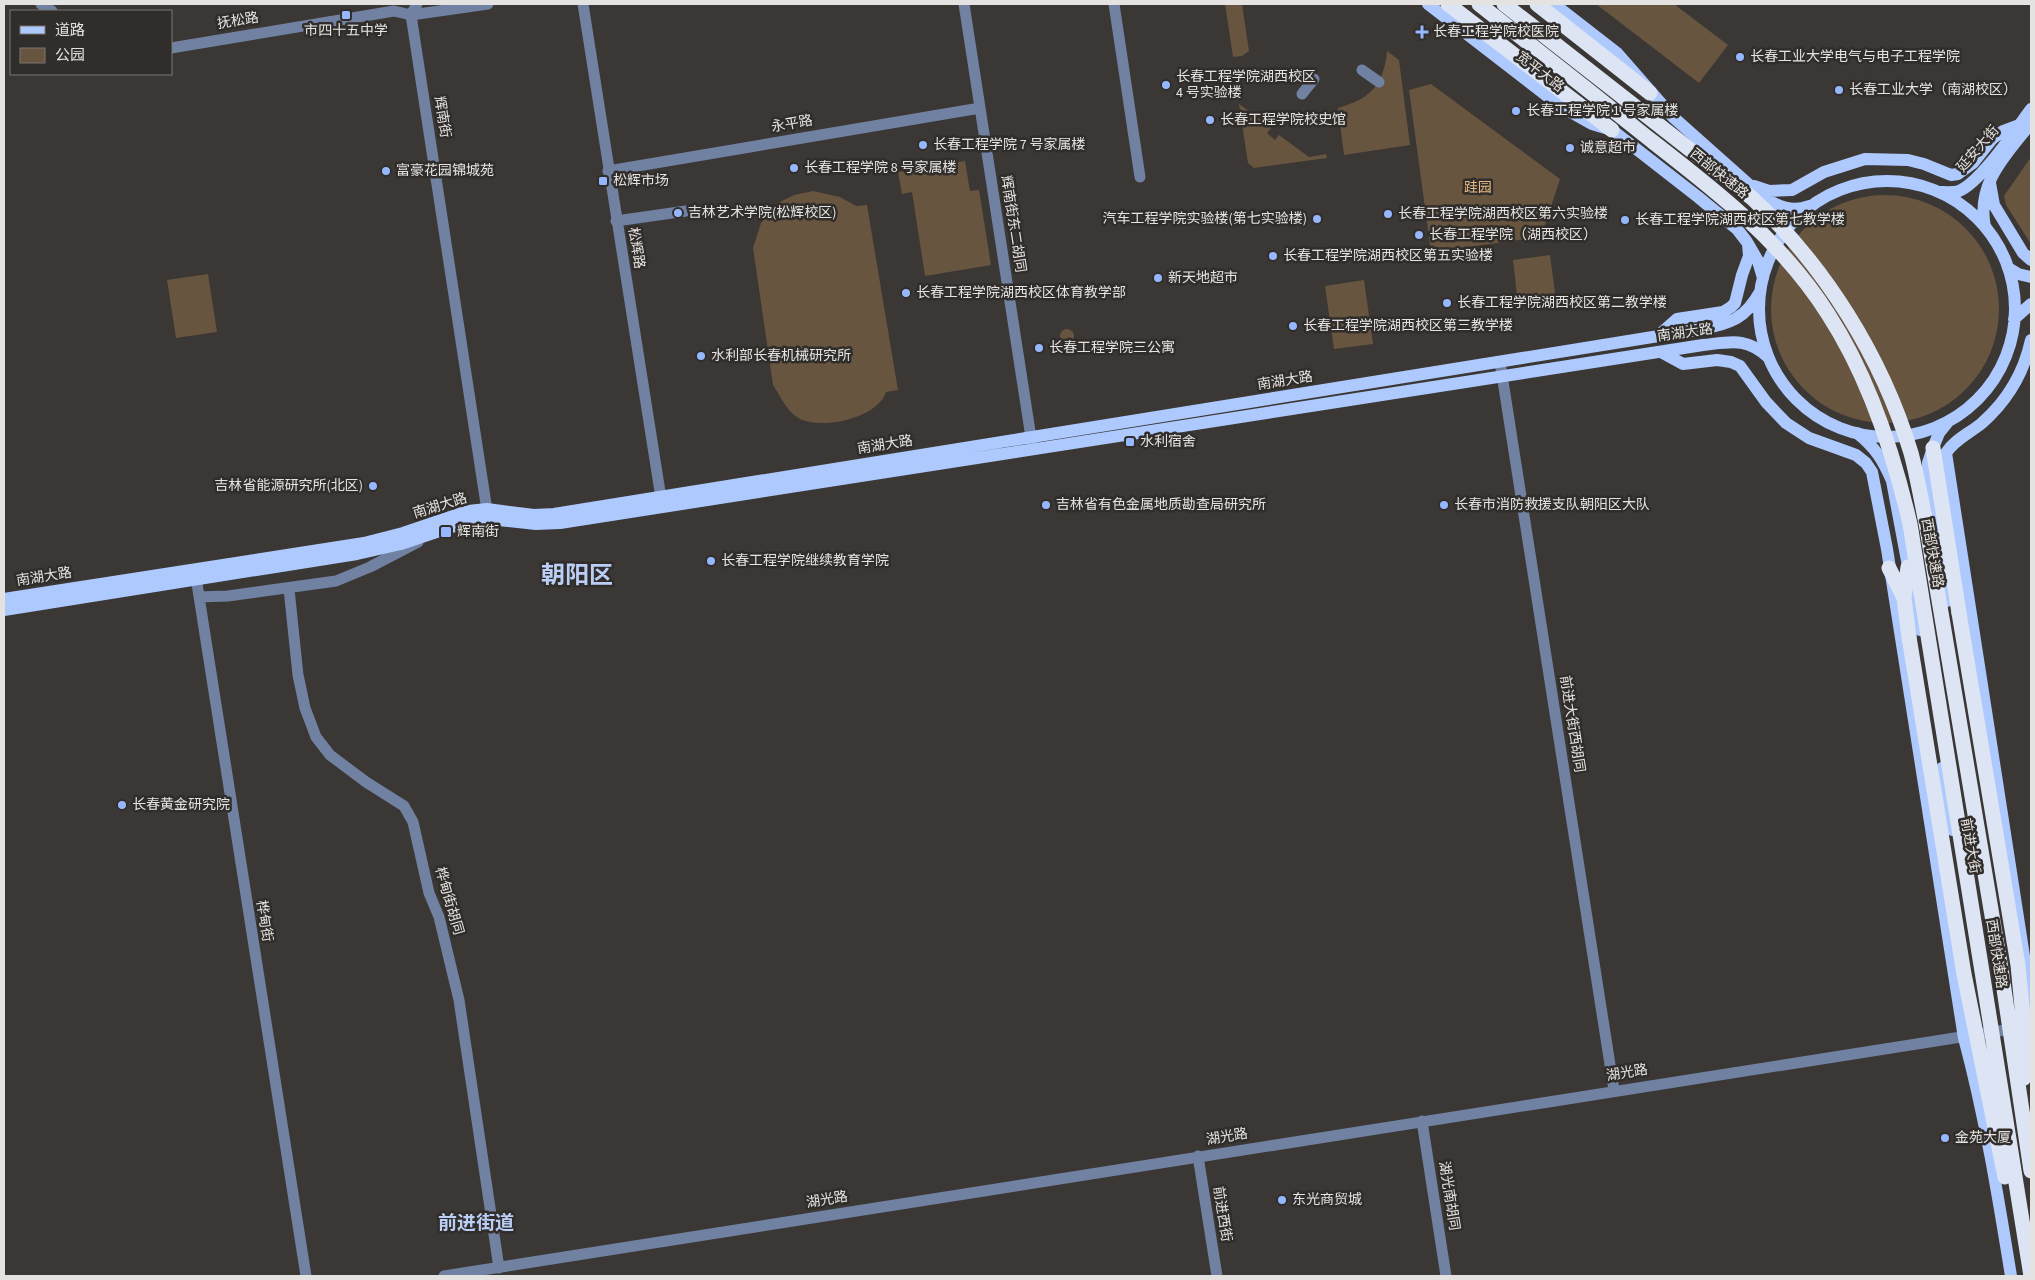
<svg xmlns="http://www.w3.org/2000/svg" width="2035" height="1280" font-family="'Source Sans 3','Noto Sans SC',sans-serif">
<rect width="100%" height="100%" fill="#3a3734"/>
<path fill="#68553f" d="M1225 4H1242L1249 51 1242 56 1233 57Z
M1596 4H1674L1728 45 1699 83Z
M1387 51 1399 60 1410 145 1344 155 1338 108C1370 99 1384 85 1387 51Z
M1431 84 1560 179 1541 237 1431 252 1409 90Z
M1239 104 1271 128 1267 133 1275 140 1279 135 1309 157 1326 154 1327 158 1254 168 1248 163Z
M2031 157V244L2006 205 2004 196Z
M965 161 970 191 979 190 991 265 925 276 912 192 902 194 898 172Z
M813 191 840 197 856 206 867 205 898 390 886 392C878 418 823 430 800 419 788 413 780 396 773 385L753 248 761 223 778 203 794 195Z
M1771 309a114 114 0 1 1 228 0a114 114 0 1 1-228 0Z
M1550 255 1556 300 1518 305 1513 260Z
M208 274 217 332 176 338 167 280Z
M1364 280 1373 344 1334 349 1325 286Z
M1060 336a7 7 0 1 1 14 0a7 7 0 1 1-14 0Z"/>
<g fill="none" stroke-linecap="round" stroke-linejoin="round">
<path stroke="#7081a1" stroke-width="11" d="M41 4 52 11
M583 4 661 498
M964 4 1032 444
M1114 4 1140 177
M411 15 488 517
M411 15 417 4
M171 48 394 11 411 15 488 4
M1362 70 1379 82
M1302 94 1314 79
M608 171 980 108
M616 221 686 211
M1500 362 1614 1090
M195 571 306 1276
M289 589 298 675 305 708 316 737 330 755 366 782 404 806 413 822 429 893 439 917 459 1000 499 1268
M199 597 228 596 336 581 370 567 418 542
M1422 1121 1446 1276
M1198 1156 1217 1276
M444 1276 2018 1028"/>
<path stroke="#aec9fd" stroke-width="12" d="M1428 4 1560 106 1592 124 1612 130 1698 197 1737 229 1747 242 1758 261 1763 278
M1554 4 1617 53 1673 117 1764 198C1778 206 1792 213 1809 206
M1759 309a128 128 0 1 1 256 0a128 128 0 1 1-256 0Z
M1990 183 1994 205 2023 253 2031 260
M1754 186 1769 191 1792 190 1824 172 1865 159 1908 160 1924 164 1951 175 1958 174 1973 163 1992 139 2003 131 2019 125
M1939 192C1945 192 1953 193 1959 191 1981 182 2016 129 2031 109
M1985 227C1976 183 2006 155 2031 123
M2008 268 2018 274 2031 277
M2014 319 2031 304
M1659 335 1677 319 1723 312 1731 307 1735 303 1742 275 1749 256 1748 244
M1661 352 1683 364 1717 360 1731 362 1740 366 1766 402 1786 423 1809 438 1856 455 1866 463 1872 472 1887 549 1964 1038C1985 1116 1998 1196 2011 1276
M1857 433C1875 447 1883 460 1892 481L1920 630
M4 599 364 543 403 533 468 511 487 509 534 515 554 514 1696 330C1729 323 1743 322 1760 292
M1947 601 1928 483V463L1933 448 1939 433 1947 423
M4 610 357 554 401 544 466 522 489 519 536 524 560 523 1703 345C1731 342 1746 337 1768 357
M1942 768 1952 830
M2029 1005 2026 969 1946 453C1954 440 1970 433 1982 423 2007 401 2024 372 2031 340"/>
<path stroke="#dde5f5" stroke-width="15" d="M1448 4 1612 130
M1537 4 1650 93
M1933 448 1959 613
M1889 568 1904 598 1909 637
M1904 598 1908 567"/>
<path stroke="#dde5f5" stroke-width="15" d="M1479 4C1535 48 1592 93 1648 138 1715 190 1782 241 1828 314 1869 377 1893 451 1910 524L2031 1276
M1504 4 1752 198C1825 266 1882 357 1911 453 1917 475 1921 499 1926 523L2001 969 2031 1171
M1959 613 2018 965 2026 1049 2024 1078
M1909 637 1964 974 2005 1177"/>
</g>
<g fill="#94b7fd" stroke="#302d2a" stroke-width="2">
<rect x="341" y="10" width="10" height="10" rx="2.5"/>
<path d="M1419.5 24.5h5v5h5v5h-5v5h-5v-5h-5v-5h5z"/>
<circle cx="1740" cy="57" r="5"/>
<circle cx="1166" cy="85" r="5"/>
<circle cx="1839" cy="90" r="5"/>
<circle cx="1516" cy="111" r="5"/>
<circle cx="1210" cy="120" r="5"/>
<circle cx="923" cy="145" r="5"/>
<circle cx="1570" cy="148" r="5"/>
<circle cx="794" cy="168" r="5"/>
<circle cx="386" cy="171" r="5"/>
<rect x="598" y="176" width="10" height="10" rx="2.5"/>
<circle cx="678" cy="213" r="5"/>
<circle cx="1388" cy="214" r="5"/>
<circle cx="1317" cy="219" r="5"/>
<circle cx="1625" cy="220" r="5"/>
<circle cx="1419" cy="235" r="5"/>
<circle cx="1273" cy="256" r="5"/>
<circle cx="1158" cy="278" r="5"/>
<circle cx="906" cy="293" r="5"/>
<circle cx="1447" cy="303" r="5"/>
<circle cx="1293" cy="326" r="5"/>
<circle cx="1039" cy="348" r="5"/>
<circle cx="701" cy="356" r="5"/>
<rect x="1125" y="437" width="10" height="10" rx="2.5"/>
<circle cx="373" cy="486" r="5"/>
<circle cx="1046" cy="505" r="5"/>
<circle cx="1444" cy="505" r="5"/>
<rect x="440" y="526" width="12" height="12" rx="2.5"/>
<circle cx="711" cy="561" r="5"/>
<circle cx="122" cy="805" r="5"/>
<circle cx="1945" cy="1138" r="5"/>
<circle cx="1282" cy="1200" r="5"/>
</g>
<g text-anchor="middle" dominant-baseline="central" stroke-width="5" stroke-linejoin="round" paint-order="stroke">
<g font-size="14" fill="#e5e3e1" stroke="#302d2a">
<text transform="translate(238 21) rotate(-9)">抚松路</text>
<text transform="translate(1540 72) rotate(38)">宽平大路</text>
<text transform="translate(442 117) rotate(81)">辉南街</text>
<text transform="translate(792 124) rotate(-10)">永平路</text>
<text transform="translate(1978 149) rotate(-49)">延安大街</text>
<text transform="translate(1719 174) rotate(39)">西部快速路</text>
<text transform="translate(1013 224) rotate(81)">辉南街东二胡同</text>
<text transform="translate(636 248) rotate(81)">松辉路</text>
<text transform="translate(1685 333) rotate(-8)">南湖大路</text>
<text transform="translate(1285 381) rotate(-9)">南湖大路</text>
<text transform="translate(885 445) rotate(-9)">南湖大路</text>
<text transform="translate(440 506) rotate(-17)">南湖大路</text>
<text transform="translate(1932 553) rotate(80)">西部快速路</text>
<text transform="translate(44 577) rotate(-9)">南湖大路</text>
<text transform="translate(1572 724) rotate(81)">前进大街西胡同</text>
<text transform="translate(1970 846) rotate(80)">前进大街</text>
<text transform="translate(449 901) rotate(74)">桦甸街胡同</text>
<text transform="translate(264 921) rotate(81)">桦甸街</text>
<text transform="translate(1996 954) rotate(81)">西部快速路</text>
<text transform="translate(1627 1073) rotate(-9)">湖光路</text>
<text transform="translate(1227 1137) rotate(-9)">湖光路</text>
<text transform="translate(1449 1196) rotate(81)">湖光南胡同</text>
<text transform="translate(827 1200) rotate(-9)">湖光路</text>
<text transform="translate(1222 1214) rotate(81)">前进西街</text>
</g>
<g font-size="14" fill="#e5e3e1" stroke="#302d2a" text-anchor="start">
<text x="346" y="31" text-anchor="middle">市四十五中学</text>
<text x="1433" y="32">长春工程学院校医院</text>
<text x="1750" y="57">长春工业大学电气与电子工程学院</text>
<text x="1176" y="77">长春工程学院湖西校区<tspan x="1176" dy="16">4 号实验楼</tspan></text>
<text x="1849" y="90">长春工业大学（南湖校区）</text>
<text x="1526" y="111">长春工程学院 1 号家属楼</text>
<text x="1220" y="120">长春工程学院校史馆</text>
<text x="933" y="145">长春工程学院 7 号家属楼</text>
<text x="1580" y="148">诚意超市</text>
<text x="804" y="168">长春工程学院 8 号家属楼</text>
<text x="396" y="171">富豪花园锦城苑</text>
<text x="613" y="181">松辉市场</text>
<text x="688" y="213">吉林艺术学院(松辉校区)</text>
<text x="1398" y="214">长春工程学院湖西校区第六实验楼</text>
<text x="1307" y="219" text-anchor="end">汽车工程学院实验楼(第七实验楼)</text>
<text x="1635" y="220">长春工程学院湖西校区第七教学楼</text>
<text x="1429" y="235">长春工程学院（湖西校区）</text>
<text x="1283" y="256">长春工程学院湖西校区第五实验楼</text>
<text x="1168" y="278">新天地超市</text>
<text x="916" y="293">长春工程学院湖西校区体育教学部</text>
<text x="1457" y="303">长春工程学院湖西校区第二教学楼</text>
<text x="1303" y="326">长春工程学院湖西校区第三教学楼</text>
<text x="1049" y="348">长春工程学院三公寓</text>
<text x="711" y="356">水利部长春机械研究所</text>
<text x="1140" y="442">水利宿舍</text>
<text x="363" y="486" text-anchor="end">吉林省能源研究所(北区)</text>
<text x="1056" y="505">吉林省有色金属地质勘查局研究所</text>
<text x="1454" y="505">长春市消防救援支队朝阳区大队</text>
<text x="457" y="532">辉南街</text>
<text x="721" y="561">长春工程学院继续教育学院</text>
<text x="132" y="805">长春黄金研究院</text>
<text x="1955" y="1138">金苑大厦</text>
<text x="1292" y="1200">东光商贸城</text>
</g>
<g font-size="14" fill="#e7b884" stroke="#302d2a">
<text x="1478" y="188">跬园</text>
</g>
<g font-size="19" font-weight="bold" fill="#bacef6" stroke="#302d2a">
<text x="476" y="1223">前进街道</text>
</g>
<g font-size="24" font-weight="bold" fill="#bacef6" stroke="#302d2a">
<text x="577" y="575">朝阳区</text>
</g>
</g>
<rect width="2035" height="1280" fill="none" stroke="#e5e3e1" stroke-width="10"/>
<rect x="10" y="10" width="162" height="65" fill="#302d2a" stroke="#787673"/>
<rect x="20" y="26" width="25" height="8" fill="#aec9fd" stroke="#787673"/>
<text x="55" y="35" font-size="15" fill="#e5e3e1">道路</text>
<rect x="20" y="48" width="25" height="15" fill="#68553f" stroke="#787673"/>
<text x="55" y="60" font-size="15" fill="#e5e3e1">公园</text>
</svg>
